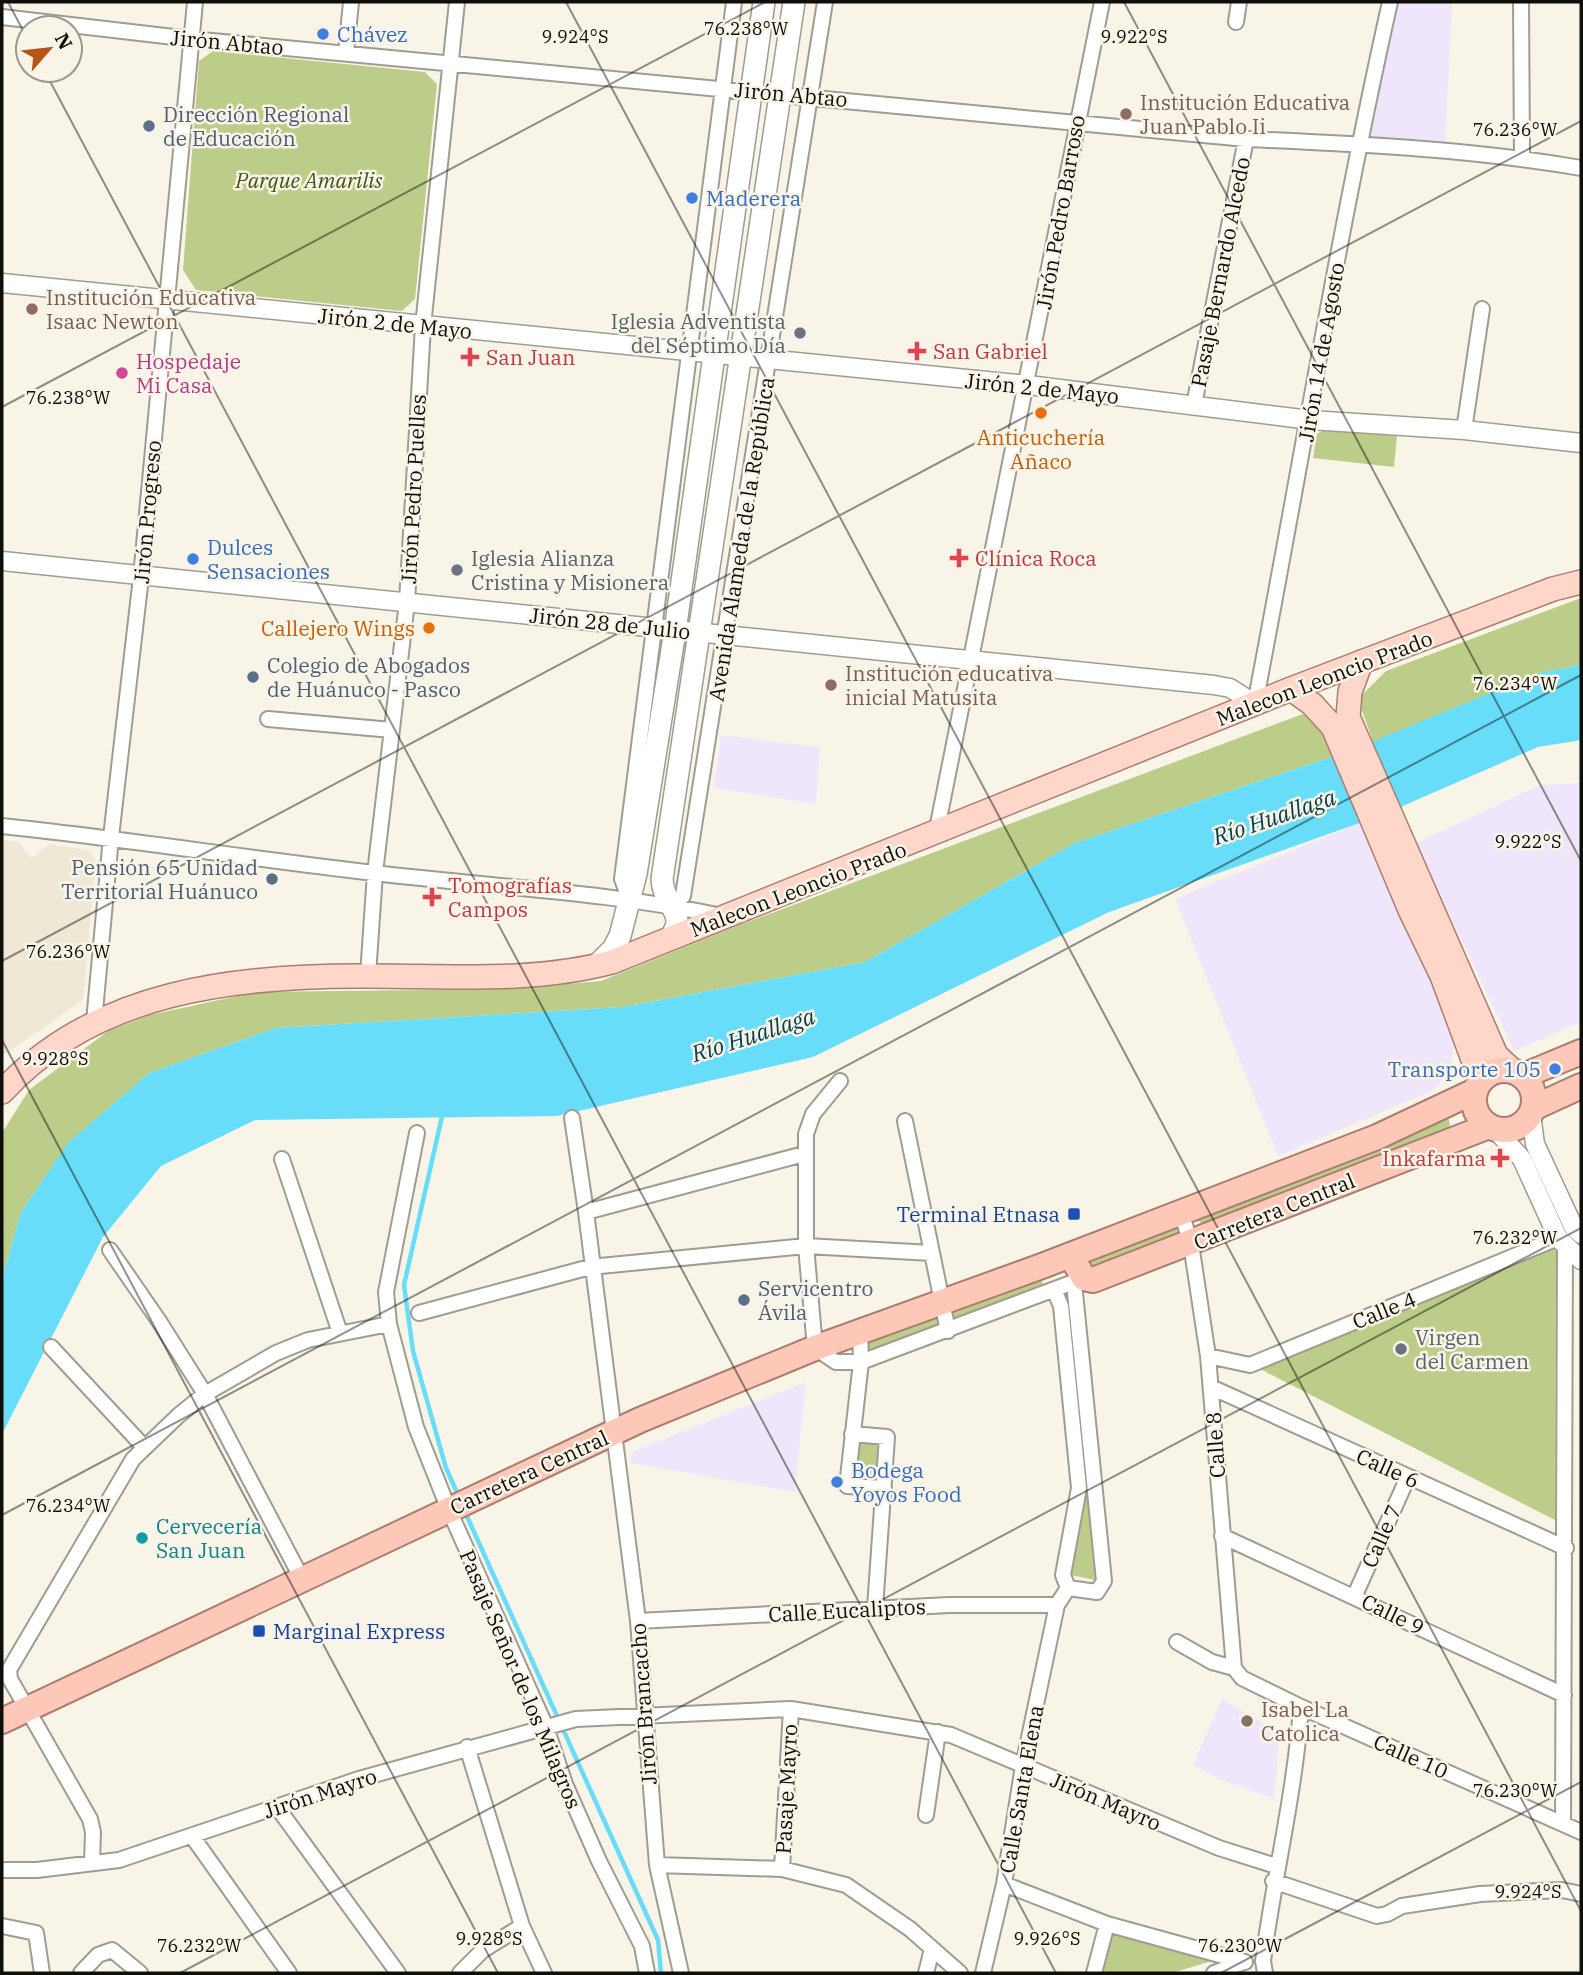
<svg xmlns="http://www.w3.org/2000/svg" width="1583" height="1975" font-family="'IBM Plex Serif',serif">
<rect width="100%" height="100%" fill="#f9f4e8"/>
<path fill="#efe8d5" d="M2 840 18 842 32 858 49 844 90 851 96 861 83 1000 2 1056Z"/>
<path fill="#efe6fb" d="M1397 2H1452L1445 150 1375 142 1367 132Z
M721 735 820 747 816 804 714 788Z
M1581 783V1022L1514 1051 1416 843 1540 785Z
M1359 823 1445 1001 1456 1035 1450 1070 1434 1090 1278 1156 1175 899Z
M806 1382 795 1492 630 1463 632 1452Z
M1222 1699 1280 1733 1274 1799 1217 1778 1193 1765Z"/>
<path fill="#bbcd88" d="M213 51 425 72 437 84 415 299 402 311 196 290 183 270 199 61Z
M1327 428 1397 436 1394 467 1313 458 1317 434Z
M1581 598V665L1539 673 1373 742 1358 699 1386 671Z
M1303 714 1324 727 1337 755 1075 843 865 962 623 1007 276 1028 149 1073 68 1144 21 1212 2 1279V1133L29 1090 108 1031 150 1015 256 992 507 989 601 981 737 926Z
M1448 1117 1451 1129 1206 1226 1197 1220 1380 1148Z
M1177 1226 1180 1235 1093 1271 1085 1260Z
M1556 1248 1555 1520 1260 1369Z
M1040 1277 1045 1289 955 1322 952 1309Z
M941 1314 942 1328 866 1355V1343Z
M855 1441 880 1444 877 1481 852 1478Z
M1085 1493 1089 1505 1095 1580 1066 1574Z
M1114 1931 1215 1960 1172 1973H1099Z"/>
<path fill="#68ddfa" d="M1581 665V740L1538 747 1382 815 1109 912 813 1057 557 1116 255 1120 161 1166 103 1237 2 1434V1279L21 1212 68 1143 149 1073 276 1028 623 1007 865 962 1075 843 1352 750 1539 673Z"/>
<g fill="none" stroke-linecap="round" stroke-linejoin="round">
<path stroke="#68ddfa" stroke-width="4.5" d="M443 1112 404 1285 413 1351 446 1468 459 1497
M465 1512 658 1940 661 1973"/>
<defs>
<path id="minor" d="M1521 2 1522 158
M2 17 191 39 1246 139C1358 144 1471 149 1581 168
M1236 22 1239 2
M346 53 351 2
M1194 405 1246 139
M1464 430 1482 309
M1255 704C1300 470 1338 234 1390 2
M268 719 392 730
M2 826C127 839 251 859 375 873 492 887 608 892 722 916
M936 834 1102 2
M629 898 622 879 734 2
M672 906 683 896 685 883 825 2
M368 975 375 873 407 602 423 326 457 2
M94 1022 111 837 141 577 195 2
M840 1081 813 1114 806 1134V1246L815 1348 836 1362H861L1084 1278
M572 1118 586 1212
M905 1121 948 1331
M417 1133 386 1292 389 1324 416 1427 449 1510 546 1727 565 1784 599 1861 642 1946 647 1973
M282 1159 340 1333
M1181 1212 1191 1244 1208 1356 1234 1668 1242 1678 1301 1707 1581 1832
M110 1250 159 1321 205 1394 302 1579
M1055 1292 1061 1306 1079 1488 1063 1575 1068 1588
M419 1313 590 1267 806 1246 932 1253
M860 1331 861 1362 847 1486 884 1488
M51 1347 144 1447
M1208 1356 1250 1365 1558 1238
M1211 1387 1566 1548
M852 1434 887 1437 875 1608
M1222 1536 1564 1695
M1068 1588 1097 1592 1104 1581 1074 1283
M1355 1595 1408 1477
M638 1621 949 1605H1057
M1177 1642 1212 1662 1234 1668
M467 1747 522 1926 544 1973
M277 1807 398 1973
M926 1815 938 1732
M1563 1824 1565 1245
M192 1836 289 1973
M92 1862 93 1832 90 1819 10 1679 9 1670 133 1459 179 1415 205 1394 276 1353 308 1340 389 1324
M657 1865 782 1869 846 1885 910 1929 960 1973
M782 1869 791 1709
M2 1870H37L119 1860 359 1779 576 1719 791 1709 951 1735 1219 1848 1276 1866
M1273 1881 1377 1916 1387 1914 1402 1906 1480 1894 1562 1890 1581 1894
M1004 1884 1107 1924 1245 1962
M2 1926 36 1933 42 1973
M81 1973 98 1955 112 1950 140 1973
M460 1973 483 1950 522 1926
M681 1973 657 1865 638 1621 586 1212 804 1154
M926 1973 932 1949
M983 1973 1004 1884 1023 1766 1057 1605 1068 1588
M1094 1973 1107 1924
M1214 1973 1244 1962
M1265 1973 1263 1961C1274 1876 1295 1793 1301 1707"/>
<path id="tertiary" d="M2 283 1028 385 1310 420 1464 430 1581 443
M2 561 1214 685 1230 688 1255 704
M1531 1114 1535 1144 1574 1228 1581 1234
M1495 1129 1522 1159 1558 1238 1581 1260"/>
<path id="secondary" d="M669 939C690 913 663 907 662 879L794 2
M596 966 613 949 620 936 636 874 675 631 764 2"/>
<path id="primary" d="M1361 662 1350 692 1348 717 1496 1055 1513 1071
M1291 689 1312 704 1333 727 1410 910 1442 976 1481 1081
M2 1092C95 990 238 975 370 976 451 976 533 983 612 962L1291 689 1553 589 1581 582"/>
<path id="trunk" d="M1474 1100a30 30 0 1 1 60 0a30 30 0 1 1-60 0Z
M1523 1076 1581 1052
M1533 1108 1581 1086
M1070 1255 1084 1278 1093 1280 1489 1126
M2 1721 640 1420 815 1348 1042 1266 1377 1137 1475 1091"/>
</defs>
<use href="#minor" stroke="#a19c91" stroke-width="18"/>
<use href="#tertiary" stroke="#a19c91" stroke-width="21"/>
<use href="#secondary" stroke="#a19c91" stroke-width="24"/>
<use href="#primary" stroke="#aa7e6f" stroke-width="26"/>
<use href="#trunk" stroke="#aa7e6f" stroke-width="28"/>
<use href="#minor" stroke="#fff" stroke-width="14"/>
<use href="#tertiary" stroke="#fff" stroke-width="18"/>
<use href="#secondary" stroke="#fff" stroke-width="21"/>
<use href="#primary" stroke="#fed6ca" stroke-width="23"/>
<use href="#trunk" stroke="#fec8b8" stroke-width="24"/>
</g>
<path fill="none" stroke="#100e0a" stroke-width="2" stroke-opacity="0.45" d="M8 2 28 40M566 2 1581 1911M1124 2 1581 861M44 70 1056 1973M2 407 765 2M2 961 1581 121M2 1040 498 1973M2 1515 1581 675M180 1973 1581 1228M1221 1973 1581 1782"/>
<g fill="#3f7fe0" stroke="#f9f4e8" stroke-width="2.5">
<circle cx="323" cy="34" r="7"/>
<circle cx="692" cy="198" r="7"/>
<circle cx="193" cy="559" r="7"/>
<circle cx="1555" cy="1069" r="7"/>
<circle cx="837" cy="1482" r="7"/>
</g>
<g fill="#8d6e63" stroke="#f9f4e8" stroke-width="2.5">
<circle cx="1126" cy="114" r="7"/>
<circle cx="32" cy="309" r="7"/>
<circle cx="831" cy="685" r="7"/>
<circle cx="1247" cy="1721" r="7"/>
</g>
<g fill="#5c6f8a" stroke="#f9f4e8" stroke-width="2.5">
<circle cx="149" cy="126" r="7"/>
<circle cx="253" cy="677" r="7"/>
<circle cx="272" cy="879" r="7"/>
<circle cx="744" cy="1300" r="7"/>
</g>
<g fill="#6b7280" stroke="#f9f4e8" stroke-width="2.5">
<circle cx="800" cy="333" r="7"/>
<circle cx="457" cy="570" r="7"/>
<circle cx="1401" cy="1349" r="7"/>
</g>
<g fill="#e0444e" stroke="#f9f4e8" stroke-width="2.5">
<path d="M913.5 340.5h7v7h7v7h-7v7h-7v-7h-7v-7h7z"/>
<path d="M466.5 346.5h7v7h7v7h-7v7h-7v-7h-7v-7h7z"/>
<path d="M955.5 547.5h7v7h7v7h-7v7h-7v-7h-7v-7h7z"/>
<path d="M428.5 886.5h7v7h7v7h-7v7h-7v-7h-7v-7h7z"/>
<path d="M1496.5 1147.5h7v7h7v7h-7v7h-7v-7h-7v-7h7z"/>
</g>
<circle fill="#d1479c" stroke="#f9f4e8" stroke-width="2.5" cx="122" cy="373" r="7"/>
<g fill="#e8710a" stroke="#f9f4e8" stroke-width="2.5">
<circle cx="1041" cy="413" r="7"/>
<circle cx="429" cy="628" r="7"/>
</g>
<g fill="#1a4fb4" stroke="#f9f4e8" stroke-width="2.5">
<rect x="1067" y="1207" width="14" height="14" rx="3.5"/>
<rect x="252" y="1624" width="14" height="14" rx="3.5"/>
</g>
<circle fill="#0f9aa8" stroke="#f9f4e8" stroke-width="2.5" cx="142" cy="1538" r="7"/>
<g text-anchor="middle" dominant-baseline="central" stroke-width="5" stroke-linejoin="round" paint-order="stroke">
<g font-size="21" fill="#366cbe" stroke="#f9f4e8" text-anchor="start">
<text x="337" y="34">Chávez</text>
<text x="706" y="198">Maderera</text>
<text x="207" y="547">Dulces<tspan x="207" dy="24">Sensaciones</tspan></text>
<text x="1541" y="1069" text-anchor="end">Transporte 105</text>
<text x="851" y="1470">Bodega<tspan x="851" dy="24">Yoyos Food</tspan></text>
</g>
<g font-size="21" fill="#100e0a" stroke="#f9f4e8">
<text transform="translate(227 42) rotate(5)">Jirón Abtao</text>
<text transform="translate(791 94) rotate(5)">Jirón Abtao</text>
<text transform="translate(1060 212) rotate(-80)">Jirón Pedro Barroso</text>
<text transform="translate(1220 272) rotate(-79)">Pasaje Bernardo Alcedo</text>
<text transform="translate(395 323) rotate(6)">Jirón 2 de Mayo</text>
<text transform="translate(1321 352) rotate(-80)">Jirón 14 de Agosto</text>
<text transform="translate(1042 388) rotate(6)">Jirón 2 de Mayo</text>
<text transform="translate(413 489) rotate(-87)">Jirón Pedro Puelles</text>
<text transform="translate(147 512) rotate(-85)">Jirón Progreso</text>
<text transform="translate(741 539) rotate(-81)">Avenida Alameda de la República</text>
<text transform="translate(610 623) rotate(6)">Jirón 28 de Julio</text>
<text transform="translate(1324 678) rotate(-21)">Malecon Leoncio Prado</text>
<text transform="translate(798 889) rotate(-21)">Malecon Leoncio Prado</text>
<text transform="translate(1274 1211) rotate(-22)">Carretera Central</text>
<text transform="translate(1384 1310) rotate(-22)">Calle 4</text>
<text transform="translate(1215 1445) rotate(-94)">Calle 8</text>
<text transform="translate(1388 1468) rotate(24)">Calle 6</text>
<text transform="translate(529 1472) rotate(-25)">Carretera Central</text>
<text transform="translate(1381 1536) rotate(-66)">Calle 7</text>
<text transform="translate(847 1610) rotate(-3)">Calle Eucaliptos</text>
<text transform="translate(1393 1614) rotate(26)">Calle 9</text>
<text transform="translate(521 1679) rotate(67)">Pasaje Señor de los Milagros</text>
<text transform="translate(643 1704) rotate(-94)">Jirón Brancacho</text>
<text transform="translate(1411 1756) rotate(24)">Calle 10</text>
<text transform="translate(786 1789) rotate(-87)">Pasaje Mayro</text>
<text transform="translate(1021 1789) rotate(-80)">Calle Santa Elena</text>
<text transform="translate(320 1793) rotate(-18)">Jirón Mayro</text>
<text transform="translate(1106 1801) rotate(23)">Jirón Mayro</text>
</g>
<g font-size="21" fill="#785e54" stroke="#f9f4e8" text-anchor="start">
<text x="1140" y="102">Institución Educativa<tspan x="1140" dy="24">Juan Pablo Ii</tspan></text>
<text x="46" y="297">Institución Educativa<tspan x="46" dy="24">Isaac Newton</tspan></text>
<text x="845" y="673">Institución educativa<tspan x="845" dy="24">inicial Matusita</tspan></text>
<text x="1261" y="1709">Isabel La<tspan x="1261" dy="24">Catolica</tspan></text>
</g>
<g font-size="21" fill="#4e5e75" stroke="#f9f4e8" text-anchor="start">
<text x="163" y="114">Dirección Regional<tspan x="163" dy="24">de Educación</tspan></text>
<text x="267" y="665">Colegio de Abogados<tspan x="267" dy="24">de Huánuco - Pasco</tspan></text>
<text x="258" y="867" text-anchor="end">Pensión 65 Unidad<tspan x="258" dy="24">Territorial Huánuco</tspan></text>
<text x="758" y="1288">Servicentro<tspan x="758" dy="24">Ávila</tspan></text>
</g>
<g font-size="21" font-style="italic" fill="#455215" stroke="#f9f4e8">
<text x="309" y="180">Parque Amarilis</text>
</g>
<g font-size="21" fill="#5b616d" stroke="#f9f4e8" text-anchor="start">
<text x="786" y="321" text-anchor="end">Iglesia Adventista<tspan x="786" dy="24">del Séptimo Día</tspan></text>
<text x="471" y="558">Iglesia Alianza<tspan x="471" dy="24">Cristina y Misionera</tspan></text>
<text x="1415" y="1337">Virgen<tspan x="1415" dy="24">del Carmen</tspan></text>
</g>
<g font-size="21" fill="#be3a42" stroke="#f9f4e8" text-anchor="start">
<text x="933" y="351">San Gabriel</text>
<text x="486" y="357">San Juan</text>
<text x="975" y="558">Clínica Roca</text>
<text x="448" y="885">Tomografías<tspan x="448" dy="24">Campos</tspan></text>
<text x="1486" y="1158" text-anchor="end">Inkafarma</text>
</g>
<g font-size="21" fill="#b23c85" stroke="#f9f4e8" text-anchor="start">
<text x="136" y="361">Hospedaje<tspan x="136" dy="24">Mi Casa</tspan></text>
</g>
<g font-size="21" fill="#c56008" stroke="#f9f4e8">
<text x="1041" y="437">Anticuchería<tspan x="1041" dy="24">Añaco</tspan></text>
<text x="415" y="628" text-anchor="end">Callejero Wings</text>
</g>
<g font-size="21" fill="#164399" stroke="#f9f4e8" text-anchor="end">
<text x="1060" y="1214">Terminal Etnasa</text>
<text x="273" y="1631" text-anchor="start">Marginal Express</text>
</g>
<g font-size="21" fill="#0d838f" stroke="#f9f4e8" text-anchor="start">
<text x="156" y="1526">Cervecería<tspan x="156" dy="24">San Juan</tspan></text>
</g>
<g font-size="23" font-style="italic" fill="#08404c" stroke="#f9f4e8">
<text transform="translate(1274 816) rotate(-19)">Río Huallaga</text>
<text transform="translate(753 1034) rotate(-18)">Río Huallaga</text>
</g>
</g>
<g font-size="18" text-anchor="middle" fill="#100e0a" stroke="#f9f4e8" stroke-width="5" stroke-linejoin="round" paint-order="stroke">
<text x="746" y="35">76.238°W</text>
<text x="575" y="43">9.924°S</text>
<text x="1134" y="43">9.922°S</text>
<text x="1515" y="136">76.236°W</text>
<text x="68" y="404">76.238°W</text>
<text x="1515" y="690">76.234°W</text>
<text x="1528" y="848">9.922°S</text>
<text x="68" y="958">76.236°W</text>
<text x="55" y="1065">9.928°S</text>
<text x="1515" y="1244">76.232°W</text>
<text x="68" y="1512">76.234°W</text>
<text x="1515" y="1797">76.230°W</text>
<text x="1528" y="1898">9.924°S</text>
<text x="489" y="1945">9.928°S</text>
<text x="1047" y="1945">9.926°S</text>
<text x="199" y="1952">76.232°W</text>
<text x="1240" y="1952">76.230°W</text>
</g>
<rect width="1583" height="1975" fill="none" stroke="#100e0a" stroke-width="7"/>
<g transform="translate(49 49) rotate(62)"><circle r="33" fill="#f9f4e8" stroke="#9c988f" stroke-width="2"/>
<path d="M0-5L12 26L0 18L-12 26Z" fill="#b65416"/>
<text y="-10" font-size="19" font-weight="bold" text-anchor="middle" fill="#100e0a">N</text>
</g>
</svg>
